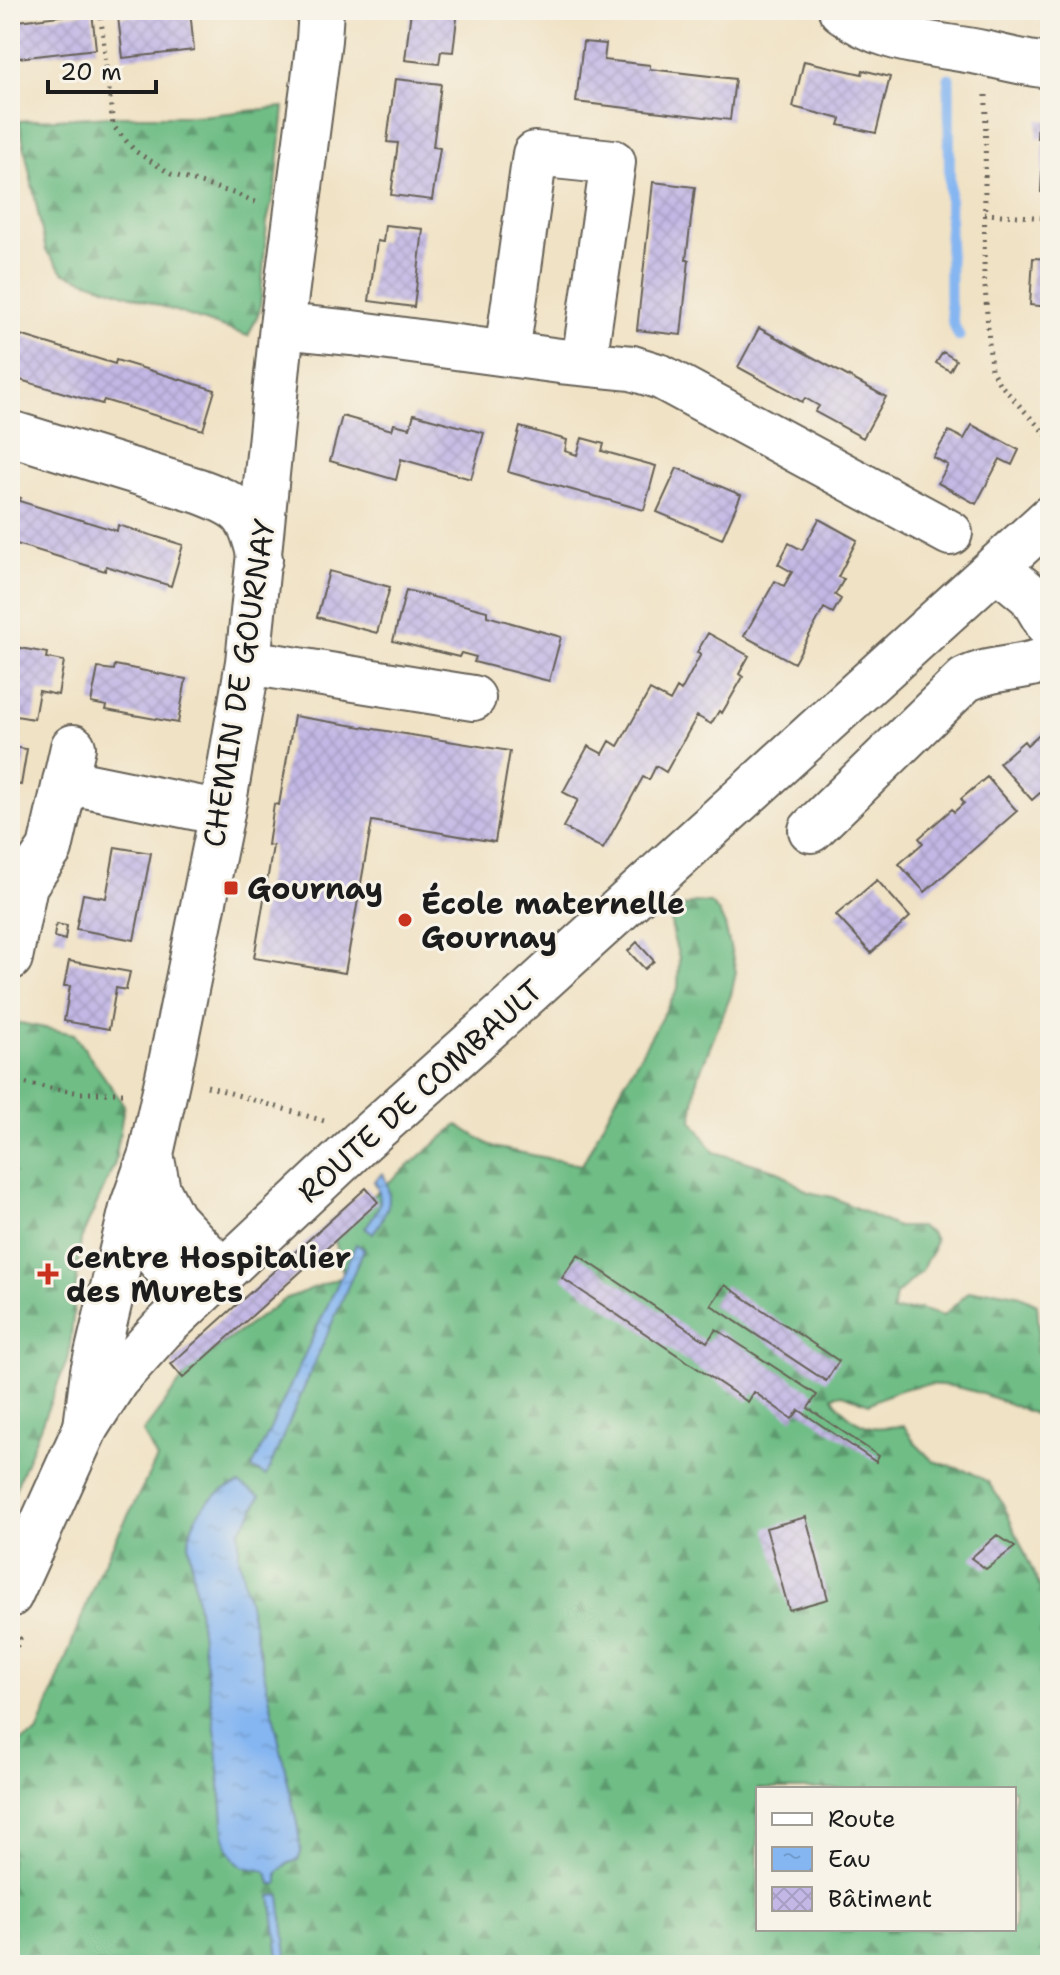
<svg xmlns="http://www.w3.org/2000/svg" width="1060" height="1975" font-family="'Shantell Sans',sans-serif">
<defs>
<pattern id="forest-firs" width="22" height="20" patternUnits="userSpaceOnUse" patternTransform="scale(2)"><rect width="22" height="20" fill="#70bd86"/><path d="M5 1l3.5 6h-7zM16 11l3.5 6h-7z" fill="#5b996d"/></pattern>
<pattern id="water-ripples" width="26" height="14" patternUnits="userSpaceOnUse" patternTransform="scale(2)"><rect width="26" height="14" fill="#85b6f1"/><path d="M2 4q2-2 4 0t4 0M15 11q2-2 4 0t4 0" fill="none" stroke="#729cce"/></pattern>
<pattern id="building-cross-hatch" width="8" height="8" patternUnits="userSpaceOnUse" patternTransform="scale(2)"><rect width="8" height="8" fill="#c3b8e5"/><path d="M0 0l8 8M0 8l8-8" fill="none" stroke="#a79ec4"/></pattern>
</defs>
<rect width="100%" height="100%" fill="#f7f3e8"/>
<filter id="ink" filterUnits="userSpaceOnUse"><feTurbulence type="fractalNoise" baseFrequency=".0125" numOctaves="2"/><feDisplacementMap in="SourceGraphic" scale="16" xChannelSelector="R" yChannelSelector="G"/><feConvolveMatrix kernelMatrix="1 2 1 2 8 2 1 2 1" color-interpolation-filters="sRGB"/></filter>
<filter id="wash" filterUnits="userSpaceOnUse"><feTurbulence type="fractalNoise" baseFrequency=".006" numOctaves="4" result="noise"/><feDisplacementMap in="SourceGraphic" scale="32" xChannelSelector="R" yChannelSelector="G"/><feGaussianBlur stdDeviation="1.8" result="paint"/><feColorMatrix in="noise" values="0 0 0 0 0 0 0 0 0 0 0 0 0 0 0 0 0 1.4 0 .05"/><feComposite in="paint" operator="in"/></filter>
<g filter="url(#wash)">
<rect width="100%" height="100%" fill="#f0e2c5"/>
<path fill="url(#forest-firs)" stroke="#466c51" stroke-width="2" fill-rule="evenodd" d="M284 107 276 185 267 222 260 310 248 336 64 273 46 251 19 121 112 116H200Z
M694 902 710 903 718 911 725 925 736 972 731 995 697 1079 692 1120 714 1152 778 1171 808 1192 832 1197 897 1227H920L931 1233 935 1240 933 1250 926 1261 922 1271 896 1295 892 1312 919 1309 943 1316 969 1292 994 1290 1016 1294 1037 1304 1039 1328 1036 1351 1050 1364V1420C1015 1407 960 1380 923 1385 903 1387 886 1395 869 1404L843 1394 832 1396C840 1409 856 1425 872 1427 882 1429 894 1426 904 1426L916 1444 933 1461 970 1472 988 1482 1003 1504 1050 1610V1965H10V1746L37 1734 99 1572 157 1459 143 1432 193 1365 285 1299 344 1276 332 1229 458 1125 493 1147 582 1165 622 1087 678 989 679 958 673 936 671 921 681 908ZM758 1789H1014V1929H758Z
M20 1023 74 1034 124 1105 115 1163 81 1239 69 1356 10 1502V1025Z"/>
<path fill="url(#water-ripples)" stroke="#506986" stroke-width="2" d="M383 1173C395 1201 388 1210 373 1234L365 1228C378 1209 386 1203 374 1181Z
M356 1244 364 1249 266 1476 252 1468Z
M239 1484 260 1496 252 1513 239 1531V1558L298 1828 301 1853 298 1860 289 1863 278 1873V1884H271C268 1862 253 1874 239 1864 230 1857 227 1844 224 1833L216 1736 189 1547C188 1517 211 1492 239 1484Z
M280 1895 288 1965H280L271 1896Z"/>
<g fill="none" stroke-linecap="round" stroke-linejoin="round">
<path stroke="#85b6f1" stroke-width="11" d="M949 78 950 302 953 323 959 336"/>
</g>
<g id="blocks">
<path fill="url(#building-cross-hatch)" d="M190 10 194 50 123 58 118 17Z
M411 10H458L453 52 441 51 439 64 405 60Z
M92 12 96 49 10 59V22Z
M583 42 606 44 604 60 650 65V69L735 79 730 120 576 102Z
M804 61 862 74 863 70 890 77 876 133 839 125 841 119 793 107Z
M395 79 441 84 433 147 440 148 432 200 391 195 398 143 387 142Z
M1038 120 1050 121V193L1041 192 1044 138H1037Z
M653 182 695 187 686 260H689L681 335 637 330Z
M385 225 423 229 414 307 369 301 377 241 383 242Z
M1033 258 1050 259V307L1030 305Z
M759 328 886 397 863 438 815 412 819 406 805 398 802 402 738 367Z
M17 334 115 364 116 360 215 390 203 430 104 400 102 404 10 377V358Z
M943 352 956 360 950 371 936 363Z
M414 414 484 433 471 479 401 459 396 480 330 461 342 416 392 430 394 424 410 428Z
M972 425 1019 450 1012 465 1000 459 976 504 938 483 948 465 933 457 949 431 964 439Z
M520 427 567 440 565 451 577 455 582 438 604 444 602 451 656 466 644 510 508 472Z
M677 468 741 495 722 539 657 512Z
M10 494 21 498 19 501 117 531 118 525 183 545 171 586 106 566 105 571 10 542Z
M819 519 857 540 838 577 844 579 835 595 841 599 833 613 824 608 794 663 744 636 775 581 784 586 792 572 778 564 789 543 802 550Z
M329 571 390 587 377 633 317 617Z
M406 590 487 611V616L561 637 549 681 474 662 476 657 461 653 459 657 393 641Z
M708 633 749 656 739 674 743 677 722 713 719 711 711 724 697 716 666 772 656 766 649 780 643 777 603 849 563 827 578 800 563 792 588 746 603 754 610 741 618 746 650 690 670 701 677 688 681 691 701 654 697 652Z
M15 647 47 653 46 658 64 661 58 695 39 691 34 719 10 715V673Z
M115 665 186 679 178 723 106 710 107 706 91 703 98 668 114 670Z
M294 716 510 751 495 842 372 821 345 973 254 958 273 846 268 845 274 804 279 805Z
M1045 729 1050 735V784L1032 800 999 763 1024 741 1027 745Z
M10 747 27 749 21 785 10 783Z
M987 777 1017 811 925 892 899 864 923 843 919 838 952 809 954 812 964 803 961 799Z
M115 847 151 853 134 940 76 929 83 894 106 898Z
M877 880 910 917 871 953 836 915Z
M56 924 67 926 65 940 54 937Z
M637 942 654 961 645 969 628 951Z
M69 961 130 972 126 990 116 988 109 1029 64 1021 70 986H64Z
M366 1188 378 1202 183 1378 171 1364Z
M578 1255 707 1342 716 1329 817 1395 808 1408 879 1456 876 1462 799 1410 792 1419 754 1392 748 1402 562 1278Z
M725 1285 839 1361 826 1381 711 1305Z
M806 1517 828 1599 789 1610 766 1528Z
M997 1535 1015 1547 986 1569 971 1558Z"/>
</g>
</g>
<g filter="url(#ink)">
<use href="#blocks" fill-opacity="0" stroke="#666157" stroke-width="2"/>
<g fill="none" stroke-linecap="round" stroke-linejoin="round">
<defs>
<path id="minor" d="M841 10C881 43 934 43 983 53 1005 58 1027 64 1050 66
M282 326 352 333 560 361 632 368 661 377 950 533
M507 353 535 154 613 162 584 362
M10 433 199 491C242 507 250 513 260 559
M996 567 1031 596 1050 628
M248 662 473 698
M65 781 222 813
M811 830 965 680C992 666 1023 670 1050 658
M10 958 25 885 50 849 73 747
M151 1154 158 1190 173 1219 223 1272
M132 1208 142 1239 192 1299
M86 1427 93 1371 132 1208 151 1154 171 1063 222 813 248 662 282 326 319 40 321 10"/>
<path id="major" d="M10 1595 86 1427 116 1380 161 1330 360 1143 528 993 1050 518"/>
</defs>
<use href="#minor" stroke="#666157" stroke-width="48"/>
<use href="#major" stroke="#666157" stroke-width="48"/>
<path stroke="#666157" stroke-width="5" stroke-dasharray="2 6" stroke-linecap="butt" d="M100 10 113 126 135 151 171 174 236 194 260 204
M986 95 984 273 991 369 999 383 1050 439
M984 214 1050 218
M10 1081 80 1093H124
M207 1086 324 1121
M10 1661 20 1639 15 1634"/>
<use href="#minor" stroke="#fff" stroke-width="44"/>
<use href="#major" stroke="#fff" stroke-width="44"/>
</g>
</g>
<g fill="#c8321e" stroke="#f7f3e8" stroke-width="3">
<rect x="223" y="880" width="16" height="16" rx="4"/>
<circle cx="405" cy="920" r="8"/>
<path d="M44 1262h8v8h8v8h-8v8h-8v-8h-8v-8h8z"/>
</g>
<g text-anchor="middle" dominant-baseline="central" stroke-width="6" stroke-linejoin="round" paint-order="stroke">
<g font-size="30" fill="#1c1c1c" stroke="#f7f3e8">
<text transform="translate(239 683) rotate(-81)">CHEMIN DE GOURNAY</text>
<text transform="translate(420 1091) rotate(-42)">ROUTE DE COMBAULT</text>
</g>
<g font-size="30" font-weight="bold" fill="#1c1c1c" stroke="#f7f3e8" text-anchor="start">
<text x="247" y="888">Gournay</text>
<text x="421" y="903">École maternelle<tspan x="421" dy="34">Gournay</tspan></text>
<text x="66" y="1257">Centre Hospitalier<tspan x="66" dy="34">des Murets</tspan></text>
</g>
</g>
<rect width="1060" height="1975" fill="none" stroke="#f7f3e8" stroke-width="40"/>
<rect x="756" y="1787" width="260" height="144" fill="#f7f3e8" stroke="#9f9d96" stroke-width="2"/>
<rect x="772" y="1813" width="40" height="12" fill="#ffffff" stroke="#9f9d96" stroke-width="2"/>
<text x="828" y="1827" font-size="24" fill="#1c1c1c">Route</text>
<rect x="772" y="1847" width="40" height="24" fill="url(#water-ripples)" stroke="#9f9d96" stroke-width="2"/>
<text x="828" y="1867" font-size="24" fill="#1c1c1c">Eau</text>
<rect x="772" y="1887" width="40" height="24" fill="url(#building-cross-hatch)" stroke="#9f9d96" stroke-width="2"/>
<text x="828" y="1907" font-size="24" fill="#1c1c1c">Bâtiment</text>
<path d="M48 80v12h108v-12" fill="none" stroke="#1c1c1c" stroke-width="4"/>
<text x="60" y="80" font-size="24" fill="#1c1c1c" stroke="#f7f3e8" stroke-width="6" paint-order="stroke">20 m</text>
</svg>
